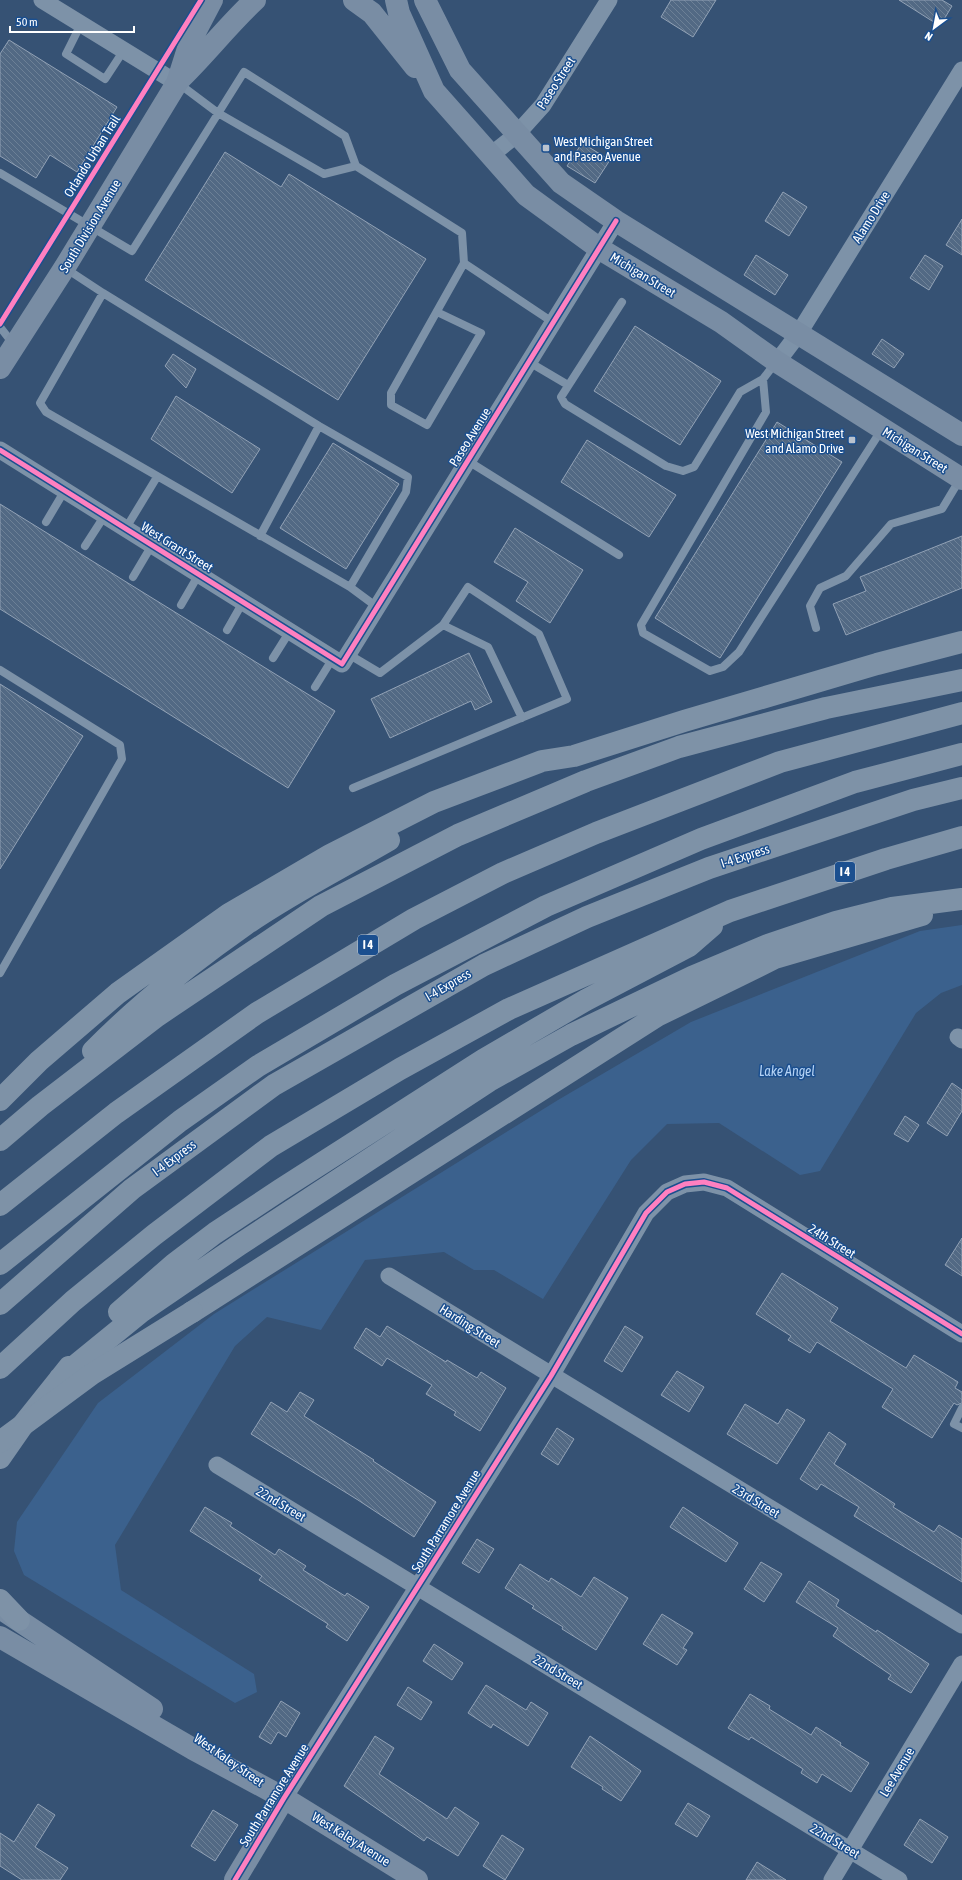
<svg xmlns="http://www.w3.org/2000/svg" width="962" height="1880" font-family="'Asap Condensed',sans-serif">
<defs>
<pattern id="building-back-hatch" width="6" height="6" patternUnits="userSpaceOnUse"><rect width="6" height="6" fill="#526984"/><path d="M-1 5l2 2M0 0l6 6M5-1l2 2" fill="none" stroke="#6c8096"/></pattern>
</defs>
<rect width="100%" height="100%" fill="#365274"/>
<path fill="#3b618d" d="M962 925V985L941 993 916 1013 820 1171 800 1175 719 1123 667 1124 631 1160 543 1299 494 1270H474L444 1252 365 1260 321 1330 267 1317 235 1346 115 1545 121 1590 254 1674 257 1692 235 1703 24 1575 14 1551 17 1522 98 1403 214 1314 558 1100 691 1022 920 931Z"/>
<path fill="url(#building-back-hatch)" stroke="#92a2b6" d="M671 0H716L693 37 661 17Z
M899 0H942L952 6 940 26Z
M9 40 117 107 77 172 50 155 36 178 0 156V54Z
M582 143 610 160 595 183 567 166Z
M225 152 281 187 289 174 426 259 338 400 145 280Z
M783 192 807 207 789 236 765 221Z
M962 219V255L946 245Z
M756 255 788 275 775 295 744 275Z
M925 255 943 266 929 290 910 278Z
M635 326 721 381 680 445 594 391Z
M882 339 904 354 894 368 872 354Z
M173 354 196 369 186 388 165 366Z
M176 396 260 449 232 493 151 439Z
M777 422 842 462 720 658 655 618Z
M587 440 676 495 649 537 561 482Z
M333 443 399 484 346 569 280 528Z
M0 504 335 711 288 788 0 609Z
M515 528 583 570 550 623 516 601 528 582 494 562Z
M962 536V588L846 635 833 604 866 591 860 577Z
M469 653 492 702 475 710 471 701 390 738 371 699Z
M0 684 83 736 0 869Z
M952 1083 962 1090V1111L947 1136 927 1123Z
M905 1116 919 1125 908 1142 894 1134Z
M962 1238V1276L945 1265Z
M782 1273 838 1308 830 1321 906 1368 914 1355 958 1382 955 1388 962 1392V1403L957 1405 954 1403 932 1438 882 1407 893 1389 817 1342 810 1353 788 1340 791 1336 756 1314Z
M387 1326 446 1362 447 1360 477 1378 481 1372 506 1388 480 1431 454 1415 456 1412 426 1394 432 1385 387 1358 382 1366 354 1348 366 1328 380 1337Z
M625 1326 643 1337 622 1372 604 1361Z
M677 1371 704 1387 689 1412 661 1395Z
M300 1392 314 1400 304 1416 374 1460 373 1461 436 1502 414 1537 358 1500 251 1434 271 1402 287 1412Z
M745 1404 778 1424 787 1409 805 1420 777 1464 727 1434Z
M557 1428 574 1439 558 1465 541 1454Z
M829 1432 846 1444 834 1464 895 1504 893 1507 934 1532 939 1525 962 1539V1582L854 1516 859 1507 821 1484 817 1490 800 1479Z
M205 1507 232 1523 230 1526 275 1555 279 1549 306 1566 303 1570 345 1596 347 1593 369 1607 347 1641 326 1627 328 1624 259 1580 262 1576 190 1531Z
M683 1507 738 1543 726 1562 670 1527Z
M477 1539 494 1549 479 1573 462 1563Z
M761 1562 782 1574 764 1602 744 1589Z
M520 1564 549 1582 551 1578 581 1597 594 1577 628 1598 596 1650 562 1629 563 1627 532 1608 534 1606 505 1588Z
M809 1581 839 1600 836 1606 876 1632 877 1630 929 1664 911 1693 888 1679 891 1675 833 1636 838 1628 796 1602Z
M662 1614 693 1633 683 1648 687 1650 677 1665 643 1644Z
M434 1644 463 1663 452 1680 423 1661Z
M486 1685 526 1710 531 1702 548 1713 528 1746 493 1724 491 1728 468 1713Z
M408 1687 432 1702 421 1720 397 1705Z
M750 1694 770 1706 769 1709 811 1735 816 1727 841 1743 840 1745 869 1763 851 1792 822 1774 817 1783 801 1773 803 1769 751 1737 749 1740 728 1728Z
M281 1701 300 1713 286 1737 278 1732 271 1744 259 1737Z
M375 1736 394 1748 379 1774 447 1819 455 1807 479 1823 458 1856 427 1837 424 1841 344 1786Z
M590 1736 641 1771 621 1801 602 1789 603 1787 571 1767Z
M688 1803 710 1816 697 1837 675 1824Z
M38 1804 55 1815 35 1847 68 1868 60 1880H22L0 1866V1833L14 1842Z
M213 1810 238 1825 215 1861 191 1846Z
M920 1819 948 1837 932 1863 904 1845Z
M502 1835 524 1849 505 1880 483 1866Z
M757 1862 786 1880H746Z"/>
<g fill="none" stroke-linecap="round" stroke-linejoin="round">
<path stroke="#7d92a8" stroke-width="8" d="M81 24 66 54 105 79 124 50
M178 83 218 113 324 174 356 166
M0 173 132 251 244 72 345 136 356 166 462 233 464 263 391 393V405L427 425 481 333 437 312
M464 263 554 323
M65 268 103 293 40 403 46 412 350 587 377 607
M103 293 319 426 408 477 406 492 350 587
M622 302 561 397 565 404 666 466 683 471 694 467 740 392 763 379 776 362
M0 327 14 345
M529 362 568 385
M763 379 766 412 641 625 643 633 710 671 723 667 739 652 882 429
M468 461 619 555
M46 522 65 490
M126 528 157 477
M260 536 319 426
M85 546 105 515
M133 577 152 545
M181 605 199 574
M443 625 488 647 522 718
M816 628 810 606 820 588 846 576 891 524 942 509 960 479
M227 630 243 602
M348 654 380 673 443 625 468 587 539 634 567 699 353 788
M273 658 290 631
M0 670 120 745 122 759 0 973
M315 687 333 658
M962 1408 954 1424 962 1428"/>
<path stroke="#7d92a8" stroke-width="17" d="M42 0 177 83
M491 155 516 135 543 105 609 0
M777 362 799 333 962 70
M0 450 342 664 616 221
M958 1037 962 1040
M389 1276 962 1625
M217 1465 899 1880
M284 1798 551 1376 646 1213 667 1192 685 1184 704 1182 727 1188 962 1334
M832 1880 962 1664"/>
<path stroke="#798da4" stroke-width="22" d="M354 0 372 13 415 67
M396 0 399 13 434 91 526 195 600 249 721 322 777 362 962 479
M425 0 460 70 561 183 616 221 962 435
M179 80C206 54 228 25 255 0
M0 368 65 267 177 83 190 42 212 0
M3 1610 152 1709
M0 1637 193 1749 284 1798 417 1880
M235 1880 284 1798"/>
<path stroke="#7e92a7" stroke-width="22" d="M93 1051C139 1004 191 963 245 925 291 893 341 868 389 840
M0 1100 39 1061 118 993 229 914 330 855 434 802 542 761 574 756 684 721 877 664 962 642
M0 1140 40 1106 157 1016 321 906 458 835 586 781 679 747 826 708 962 680
M0 1205 116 1113 257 1013 414 919 503 873 596 833 780 762 962 713
M0 1264 180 1121 258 1066 395 985 546 906 701 839 855 782 962 754
M0 1304 132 1189 274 1085 484 965 587 917 709 868 913 800 962 788
M119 1312 174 1264 215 1233 280 1190 483 1060 586 1000 689 946 712 926
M192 1312 657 1016 775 958 922 915
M0 1368 73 1301 154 1235 271 1146 400 1069 509 1009 730 911 886 859 962 837
M60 1378 141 1312 239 1245 489 1081 571 1035 692 977 768 945 836 922 892 908 962 899
M0 1458 25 1422 69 1367
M0 1600 19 1620"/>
<path stroke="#7e92a7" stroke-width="22" d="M0 1442 92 1374 192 1312"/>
<defs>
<path id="cycleway" d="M0 324 201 0
M0 450 342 664 616 221
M235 1880 284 1798 551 1376 646 1213 667 1192 685 1184 704 1182 727 1188 962 1334"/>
</defs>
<use href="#cycleway" stroke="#1b4f8f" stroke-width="8"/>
<use href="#cycleway" stroke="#ff80c0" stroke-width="5"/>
</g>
<g fill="#b9c2ce" stroke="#1b4f8f" stroke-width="1.5">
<rect x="542" y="144" width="8" height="8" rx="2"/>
<rect x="848" y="436" width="8" height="8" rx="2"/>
</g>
<g text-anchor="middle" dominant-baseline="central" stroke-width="3" stroke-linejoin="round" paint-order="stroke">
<g fill="#1b4f8f" stroke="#bbcadd" stroke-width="1">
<rect x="835" y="862" width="20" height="20" rx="3"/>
<rect x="358" y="935" width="20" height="20" rx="3"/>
</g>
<g font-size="12" font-weight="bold" fill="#fff">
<text x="845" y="872">I 4</text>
<text x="368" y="945">I 4</text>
</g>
<g font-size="13" fill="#fff" stroke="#1b4f8f">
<text transform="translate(556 83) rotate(-57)">Paseo Street</text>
<text transform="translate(92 156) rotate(-58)">Orlando Urban Trail</text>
<text transform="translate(871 217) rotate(-58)">Alamo Drive</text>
<text transform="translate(90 226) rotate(-59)">South Division Avenue</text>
<text transform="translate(643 275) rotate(31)">Michigan Street</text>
<text transform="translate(470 437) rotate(-58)">Paseo Avenue</text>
<text transform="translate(915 450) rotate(32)">Michigan Street</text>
<text transform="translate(177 547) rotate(32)">West Grant Street</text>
<text transform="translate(745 856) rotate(-18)">I-4 Express</text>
<text transform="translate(448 985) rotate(-30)">I-4 Express</text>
<text transform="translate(174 1158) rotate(-37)">I-4 Express</text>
<text transform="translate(832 1241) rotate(32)">24th Street</text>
<text transform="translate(470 1326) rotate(32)">Harding Street</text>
<text transform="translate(756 1501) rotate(31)">23rd Street</text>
<text transform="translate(281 1504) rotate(31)">22nd Street</text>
<text transform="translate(446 1521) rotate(-58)">South Parramore Avenue</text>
<text transform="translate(558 1672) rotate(31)">22nd Street</text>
<text transform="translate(229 1760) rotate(35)">West Kaley Street</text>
<text transform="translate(897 1772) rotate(-59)">Lee Avenue</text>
<text transform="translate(274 1795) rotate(-58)">South Parramore Avenue</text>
<text transform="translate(351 1839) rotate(32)">West Kaley Avenue</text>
<text transform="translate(835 1841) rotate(31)">22nd Street</text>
</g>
<g font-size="13" fill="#fff" stroke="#1b4f8f" text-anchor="start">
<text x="554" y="141">West Michigan Street<tspan x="554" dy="15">and Paseo Avenue</tspan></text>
<text x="844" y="433" text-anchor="end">West Michigan Street<tspan x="844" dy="15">and Alamo Drive</tspan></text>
</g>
<g font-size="14" font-style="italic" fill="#b5d3f5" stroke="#1b4f8f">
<text x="787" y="1071">Lake Angel</text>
</g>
</g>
<g transform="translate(934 28) rotate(212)" stroke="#1b4f8f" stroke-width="3" paint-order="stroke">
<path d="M0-3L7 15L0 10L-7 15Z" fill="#ffffff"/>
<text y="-6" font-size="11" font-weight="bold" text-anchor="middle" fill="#ffffff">N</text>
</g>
<path d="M10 26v6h124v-6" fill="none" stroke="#ffffff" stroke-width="2"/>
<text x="16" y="26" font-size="12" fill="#ffffff" stroke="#1b4f8f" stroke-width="3" paint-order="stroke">50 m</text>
</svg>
